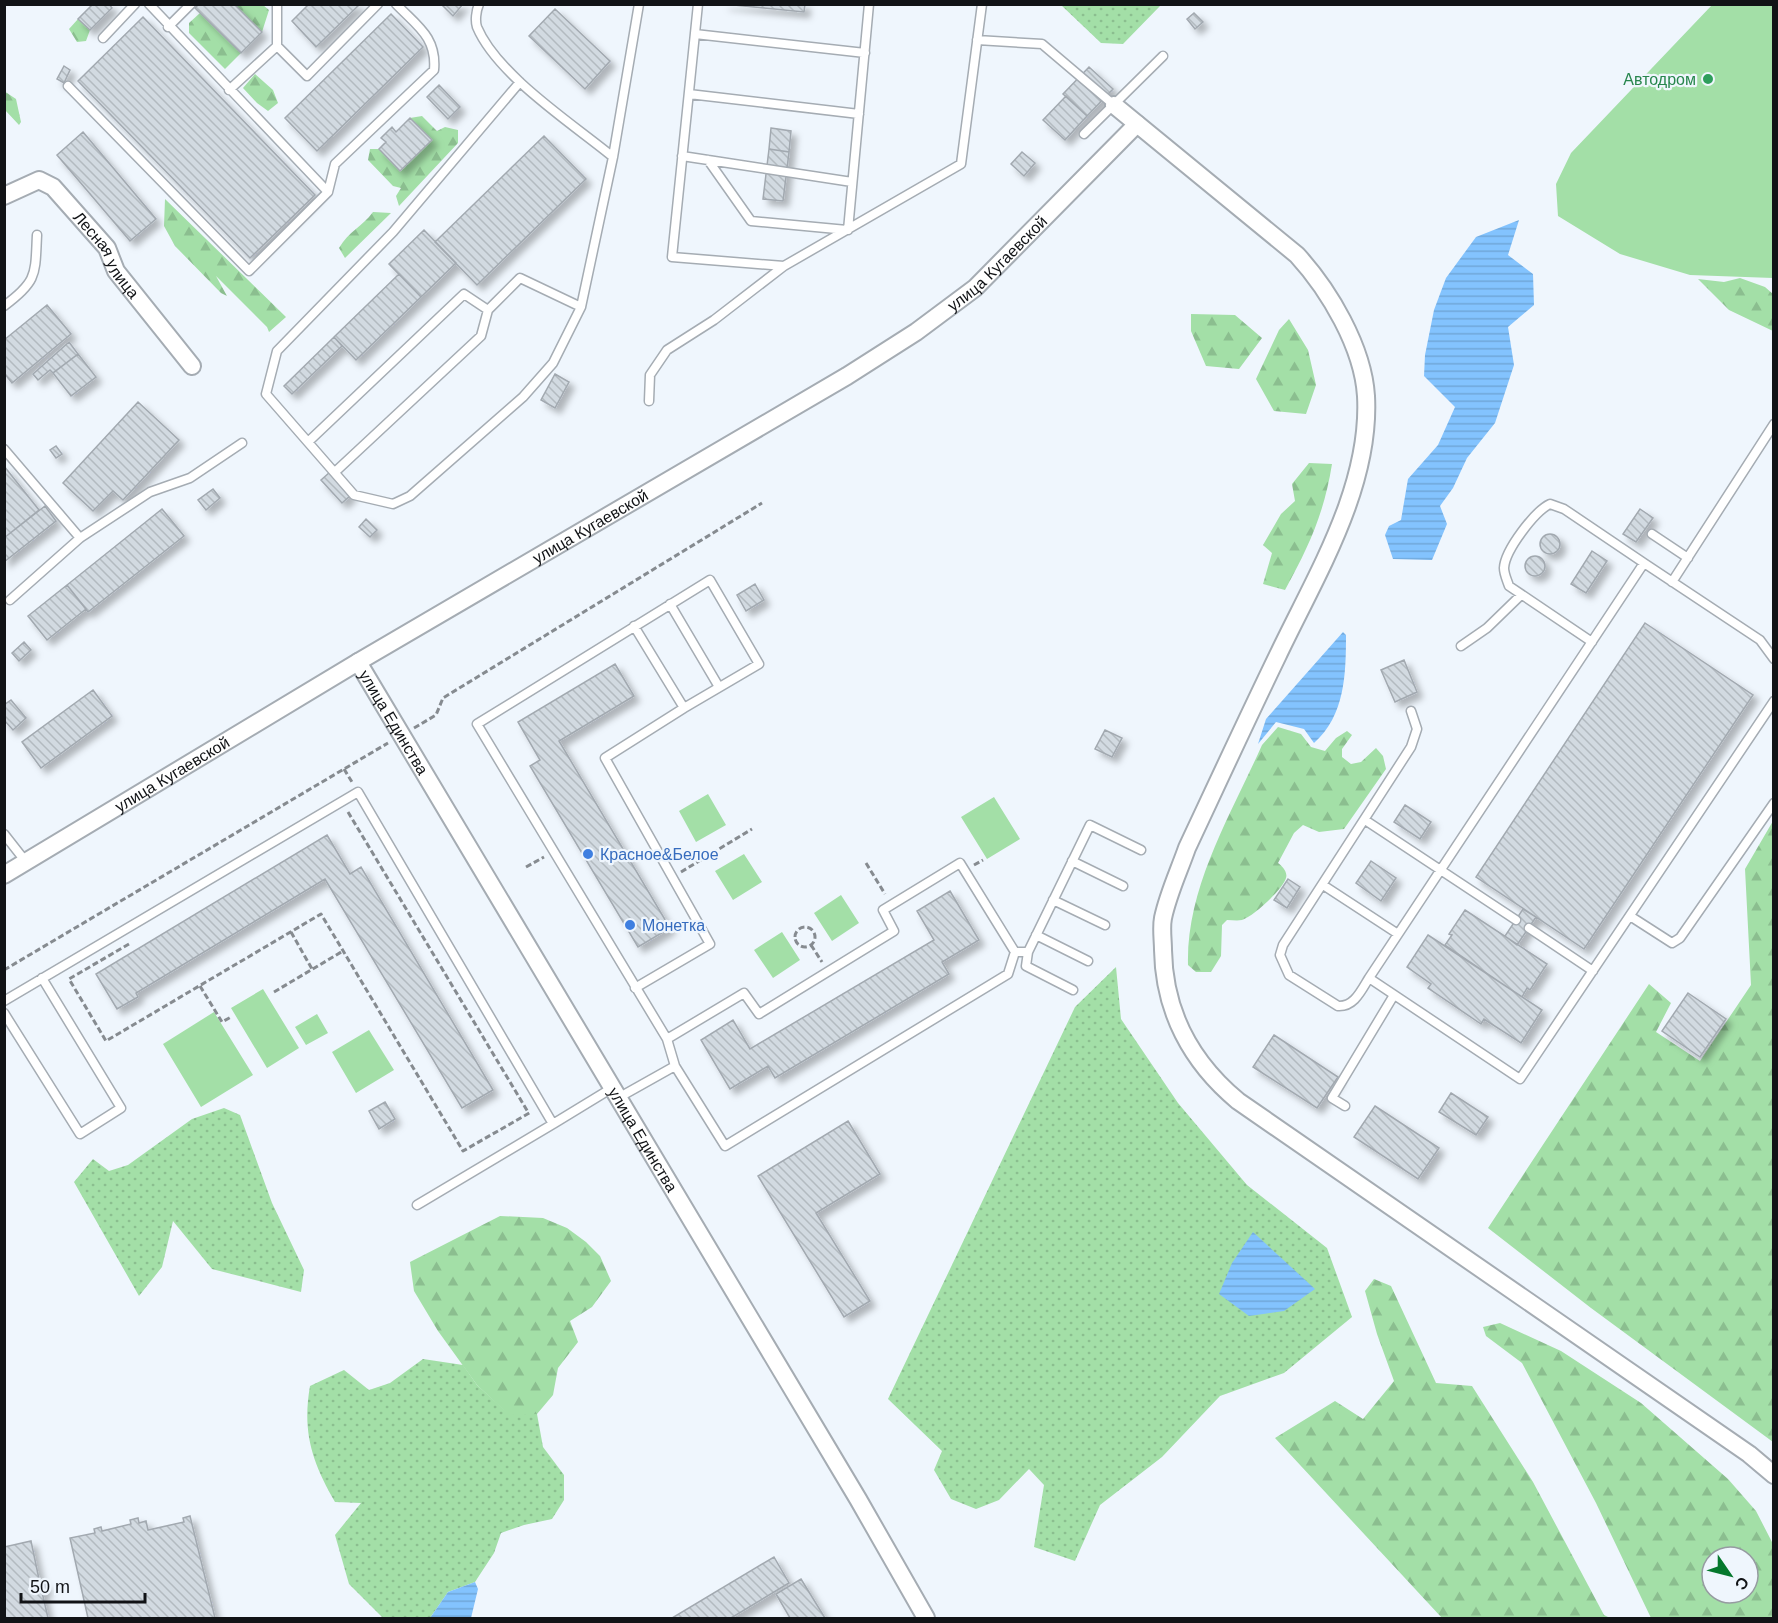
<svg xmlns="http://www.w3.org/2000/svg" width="1778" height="1623" font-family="Arial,sans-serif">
<defs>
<pattern id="grass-dots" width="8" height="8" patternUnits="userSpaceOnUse" patternTransform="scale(1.5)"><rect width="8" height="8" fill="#a3dfa7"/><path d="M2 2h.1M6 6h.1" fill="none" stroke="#8bbe8f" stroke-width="1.8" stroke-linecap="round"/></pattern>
<pattern id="forest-firs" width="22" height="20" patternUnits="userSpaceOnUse" patternTransform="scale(1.5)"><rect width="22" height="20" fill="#a3dfa7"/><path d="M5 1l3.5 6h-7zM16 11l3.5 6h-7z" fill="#8bbe8f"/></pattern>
<pattern id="water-rules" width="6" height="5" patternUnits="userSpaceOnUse" patternTransform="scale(1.5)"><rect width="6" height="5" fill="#83c3fe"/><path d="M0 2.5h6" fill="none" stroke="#70a7d9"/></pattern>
<pattern id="building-back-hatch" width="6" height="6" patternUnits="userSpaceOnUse" patternTransform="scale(1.5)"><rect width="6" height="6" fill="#d2dae1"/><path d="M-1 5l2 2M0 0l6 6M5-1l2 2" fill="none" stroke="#b3bac0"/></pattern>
<filter id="shadow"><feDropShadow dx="5.5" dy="5.5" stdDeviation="3" flood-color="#0004"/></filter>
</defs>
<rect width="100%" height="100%" fill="#eff6fd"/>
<path fill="url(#grass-dots)" d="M1061 5H1161L1123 44 1101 43Z
M1116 967 1121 1019 1178 1103 1247 1185 1327 1248 1352 1317 1284 1373 1220 1396 1162 1457 1100 1505 1075 1561 1034 1547 1044 1485 1029 1469 999 1500 976 1509 951 1499 934 1470 942 1451 888 1399 1075 1007Z
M224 1108 240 1115 272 1203 304 1270 301 1292 212 1269 173 1221 162 1267 139 1296 74 1182 93 1159 109 1171 128 1165 192 1119Z
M423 1359 463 1365 477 1385 509 1414H537L543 1447 564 1475V1500L552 1519 524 1525 501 1533 494 1553 475 1582 448 1592 430 1618H383L349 1584 335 1535 361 1503 335 1502C312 1462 302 1432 310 1386L344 1370 369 1390 390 1383Z"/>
<path fill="url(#forest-firs)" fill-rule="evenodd" d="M234 5H263L269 10 262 32Z
M200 13 241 53 225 69 189 33V23Z
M78 19 90 30 86 41 77 42 69 29Z
M255 74 273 90 278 103 268 111 257 103 243 88Z
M4 91 16 99 21 122 19 125 5 110Z
M422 116 437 131 445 127 458 130V143L399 206 396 196 401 188 393 186 368 160 370 149H379L401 171 431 140 410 118Z
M165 199 286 317 269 332 267 327 216 276 227 296 221 293 175 246 164 226Z
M373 212 391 213 345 258 339 248C349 231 362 227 373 212Z
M1740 278 1765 287 1773 294V331L1729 310 1698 279 1724 282Z
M1191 314 1235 315 1262 338 1239 369 1206 366 1191 331Z
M1289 319 1308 350 1316 385 1306 414 1274 411 1256 379 1279 330Z
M1309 463 1332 464C1324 514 1309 546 1285 590L1263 584 1272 553 1263 545 1281 514 1295 501 1292 484Z
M1278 727 1301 734 1311 747 1325 751 1336 738 1347 731 1352 735 1342 749V757L1351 764 1361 762 1376 748 1383 756 1386 769 1344 829 1319 832 1303 825 1294 833 1278 863C1282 866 1288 872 1286 878 1283 889 1253 917 1242 920 1237 921 1232 920 1227 920L1222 925 1221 956 1211 972H1196L1188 965C1186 887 1231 815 1262 745Z
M1773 821V1442L1591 1308 1488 1228 1649 984 1671 1003 1656 1032 1700 1061 1751 985 1745 869Z
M500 1216 543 1218 567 1228 586 1242 600 1256 611 1281 592 1307 570 1321 578 1342 558 1368 553 1395 537 1414 509 1415 477 1385 438 1331 414 1291 410 1262Z
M1374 1279 1391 1286 1436 1383 1472 1386 1533 1482 1604 1615 1610 1618H1442L1275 1438 1335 1401 1363 1419 1394 1381 1377 1334 1365 1291Z
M1500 1323 1561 1351 1641 1403 1728 1479 1756 1511 1773 1544V1618H1651L1596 1503 1522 1363 1486 1336 1483 1327ZM1712 1557H1748V1593H1712Z"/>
<path fill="#a3dfa7" d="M1712 5H1773V278L1690 275 1620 254 1558 216 1556 184 1571 153Z
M708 794 726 825 696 842 679 811Z
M994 797 1020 839 987 859 961 817Z
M744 854 762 882 733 900 715 871Z
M841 895 859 923 832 941 814 913Z
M782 932 800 960 773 978 754 950Z
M263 989 299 1048 267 1068 231 1008Z
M214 1012 253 1075 201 1107 163 1044Z
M317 1014 328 1033 306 1045 295 1027Z
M369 1030 394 1070 356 1093 332 1052Z"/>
<path fill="url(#water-rules)" d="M1519 220 1508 255 1533 274 1534 305 1508 327 1514 365 1495 423 1467 458 1453 488 1440 506 1447 524 1432 560 1393 559 1385 535 1389 526 1401 520 1408 479 1438 445 1455 407 1424 376 1425 355 1434 310 1446 278 1476 237Z
M1343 632 1346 635C1346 674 1345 716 1314 743L1304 729 1276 722 1258 744 1266 719Z
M1253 1232 1315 1289 1284 1311 1249 1316 1219 1294 1232 1263Z
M475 1582 478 1589 471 1618H430L448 1592Z"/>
<path fill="url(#building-back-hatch)" stroke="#a2a9b0" stroke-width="1.5" filter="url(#shadow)" d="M93 4H109L112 8 90 30 78 19Z
M199 4H234L262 32 241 53 195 8Z
M309 4H360L316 47 292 21Z
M441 4H463L453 16Z
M723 4H805L804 12Z
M555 9 610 61 585 89 529 36Z
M1194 13 1203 22 1195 29 1187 19Z
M391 14 423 47 317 151 285 118Z
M143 17 315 195 250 258 78 81Z
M64 66 70 70 64 83 57 79Z
M1089 67 1113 89 1087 116 1063 94Z
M439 85 460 107 448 119 427 97Z
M1066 96 1087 116 1065 140 1043 120Z
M410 118 432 140 400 171 379 149 386 142 381 138 392 127 396 132Z
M771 128 791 131 789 152 769 149Z
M83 132 156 219 130 241 57 155Z
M544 136 586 179 477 285 435 242Z
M769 149 789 152 783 201 763 199Z
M1022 152 1035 163 1024 176 1011 164Z
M424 230 456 263 421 297 389 264Z
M399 274 421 297 356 360 334 337Z
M47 305 71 334 12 383 4 373V340Z
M334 337 342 346 292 394 284 386Z
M69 342 78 354 53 373 50 370 38 380 33 374Z
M78 354 96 377 71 396 53 373Z
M555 374 569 382 555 408 541 400Z
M138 402 179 440 123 500 113 491 93 511 63 483Z
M56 446 62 454 56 458 50 450Z
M4 466 39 510 4 538Z
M330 472 351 495 342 503 321 480Z
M213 489 220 498 206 510 198 500Z
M45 506 56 521 4 562V538Z
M162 509 184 536 88 612 67 585Z
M1640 509 1653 518 1636 542 1623 534Z
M366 519 377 530 370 537 359 527Z
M1540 544a10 10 0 1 1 20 0a10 10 0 1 1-20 0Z
M1592 551 1607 561 1586 593 1571 584Z
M1525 566a10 10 0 1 1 20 0a10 10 0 1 1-20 0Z
M755 584 764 600 746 611 737 595Z
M67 585 86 609 47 640 28 616Z
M1645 623 1753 695 1584 949 1476 877Z
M24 642 31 650 19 661 12 653Z
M1404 660 1417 692 1395 702 1381 670Z
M615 664 634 696 559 741 670 928 638 947 530 766 540 760 518 722Z
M93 690 112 716 41 768 22 742Z
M11 700 26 718 13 730 4 720V705Z
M1105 730 1122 738 1112 757 1095 749Z
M1405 805 1431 822 1420 839 1394 822Z
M327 835 350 874 361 867 493 1090 462 1108 325 879 136 993 138 997 117 1009 96 974Z
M1371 861 1396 878 1381 901 1356 883Z
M1288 879 1300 887 1287 908 1274 900Z
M950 891 979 940 942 962 949 974 775 1078 768 1066 730 1089 701 1040 733 1020 750 1049 934 940 917 911Z
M1523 909 1536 917 1517 945 1505 936Z
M1465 910 1547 964 1530 990 1527 988 1522 997 1445 945 1452 935 1449 934Z
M1428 935 1542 1010 1521 1043 1484 1019 1481 1024 1428 988 1431 984 1407 967Z
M1688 993 1726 1019 1700 1057 1662 1031Z
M1274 1035 1338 1077 1317 1108 1253 1067Z
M1451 1093 1488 1117 1476 1135 1439 1112Z
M385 1102 395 1119 379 1129 369 1111Z
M1375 1106 1439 1148 1418 1179 1354 1137Z
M848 1121 880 1174 816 1213 870 1301 844 1317 758 1176Z
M190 1516 215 1618H85H88L70 1538 95 1533 94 1529 101 1527 102 1531 131 1524 130 1520 138 1518 139 1523 146 1521 148 1530 184 1522 183 1518Z
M31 1541 40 1584 45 1583 46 1591 42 1592 48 1618H4V1547Z
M774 1557 789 1583 731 1618H672Z
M801 1579 825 1618H790L776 1594Z"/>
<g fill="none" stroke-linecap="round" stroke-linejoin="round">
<defs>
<path id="lane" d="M149 4 328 192
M277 4V46L307 76 378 4
M479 4C476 11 475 21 477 27 497 75 573 124 613 157
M698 4 672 257 784 266 961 164 982 4
M168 27 191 4
M695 34 865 53
M103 38 135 4
M977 40 1042 44 1114 105
M520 82 393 232 277 351 266 394 354 495 393 504 410 496 523 397 553 363 581 307 613 157 639 4
M68 86 249 271 328 192 335 164 434 70C437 37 417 26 396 4
M229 90 277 46
M689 94 859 114
M1084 134 1163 56
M682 156 852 182
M708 160 751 221 847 230
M848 230 869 4
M4 306C38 281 35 274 37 235
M649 401 650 375 667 350 714 320 784 266
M308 442 464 294 488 310 520 278 581 307
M4 449 80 538
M335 472 481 336 488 310
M1652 534 1688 558
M1672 582 1774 424
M10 600 80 538 150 492 190 478 242 443
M670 604 719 687
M634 626 684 708 605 758 710 944 635 988
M1592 642 1509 586C1507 580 1504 574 1504 568 1505 550 1535 511 1550 504L1564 509 1644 563
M1461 646 1487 628 1521 595
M1774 659 1760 640 1644 563 1369 978 1520 1079 1774 701
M1365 820 1516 920
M4 834 26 862
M1072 861 1123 886
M1323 885 1398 934
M1053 900 1105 925
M1630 916 1672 943 1680 938 1774 803
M1529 928 1593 971
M1036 935 1088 961
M1015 952H1028L1090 825 1141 850
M1028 952 1026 966 1073 990
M1369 978C1361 991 1354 1007 1338 1006L1289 975 1280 955 1283 945 1411 747 1417 729 1411 711
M4 1001 358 792 553 1124 417 1205
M4 1013 80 1134 121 1108 42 978
M667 1039 744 993 759 1014 894 931 883 910 960 863 1015 952 1008 974 725 1146 675 1066 667 1039 477 724 710 580 759 664 684 708
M618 1098 675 1066
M1345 1106 1332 1098 1394 995
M553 1124 612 1088"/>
<g id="street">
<path d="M1114 105 1297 255C1329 290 1363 347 1366 396 1371 487 1316 575 1278 655 1247 719 1217 784 1187 848 1179 871 1168 894 1163 918 1161 928 1163 940 1163 950 1164 1011 1191 1062 1238 1101L1749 1454 1774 1475"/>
<path id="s1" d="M4 196 39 180 53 187 107 248 116 271 192 366"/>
<path id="s2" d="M358 662 858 1499 926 1618"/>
<path id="s3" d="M4 875 358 662 847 376 916 332 975 288 1137 124"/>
</g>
</defs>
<use href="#lane" stroke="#a5acb3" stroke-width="11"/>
<use href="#street" stroke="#a5acb3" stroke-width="20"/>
<path stroke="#868b90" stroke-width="3" stroke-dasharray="6 3" stroke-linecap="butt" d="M414 728 436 715 443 698 762 503
M344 769 352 782
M348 812 528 1112
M866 863 885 894
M974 865 983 860
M526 867 544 857
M681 872 752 829
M795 937a10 10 0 1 1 20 0a10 10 0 1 1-20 0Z
M291 932 312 969
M129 944 69 979 106 1041 321 914 463 1151 531 1112
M811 945 822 962
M4 970 388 743
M200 986 222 1022 231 1017
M274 992 343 951"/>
<use href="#lane" stroke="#fff" stroke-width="8"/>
<use href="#street" stroke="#fff" stroke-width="16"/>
</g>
<circle fill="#2e9e5b" stroke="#eff6fd" stroke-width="2" cx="1708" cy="79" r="6"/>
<g fill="#3f7fe0" stroke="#eff6fd" stroke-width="2">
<circle cx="588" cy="854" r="6"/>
<circle cx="630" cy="925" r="6"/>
</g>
<g text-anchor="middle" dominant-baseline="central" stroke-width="4.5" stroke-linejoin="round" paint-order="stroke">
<g font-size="16" fill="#27864d" stroke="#eff6fd" text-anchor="end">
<text x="1696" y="79">Автодром</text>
</g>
<g font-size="16" fill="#111316" stroke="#eff6fd">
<text stroke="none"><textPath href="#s1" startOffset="141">Лесная улица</textPath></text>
<text stroke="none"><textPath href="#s3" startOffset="1168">улица Кугаевской</textPath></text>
<text stroke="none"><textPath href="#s3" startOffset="682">улица Кугаевской</textPath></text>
<text stroke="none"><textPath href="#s2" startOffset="70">улица Единства</textPath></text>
<text stroke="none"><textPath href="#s3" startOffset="196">улица Кугаевской</textPath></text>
<text stroke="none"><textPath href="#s2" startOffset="556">улица Единства</textPath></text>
</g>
<g font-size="16" fill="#366cbe" stroke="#eff6fd" text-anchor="start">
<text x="600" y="854">Красное&amp;Белое</text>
<text x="642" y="925">Монетка</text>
</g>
</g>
<rect width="1778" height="1623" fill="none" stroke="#111316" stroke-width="12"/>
<g transform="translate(1730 1575) rotate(125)"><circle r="28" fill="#eff6fd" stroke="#969ba1" stroke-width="1.5"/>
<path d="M0-4.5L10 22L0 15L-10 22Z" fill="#05782d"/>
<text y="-9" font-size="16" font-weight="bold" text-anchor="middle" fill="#111316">С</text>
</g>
<path d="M21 1593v9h124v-9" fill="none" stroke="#111316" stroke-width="3"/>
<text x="30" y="1593" font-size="18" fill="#111316" stroke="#eff6fd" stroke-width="4.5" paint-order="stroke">50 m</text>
</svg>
